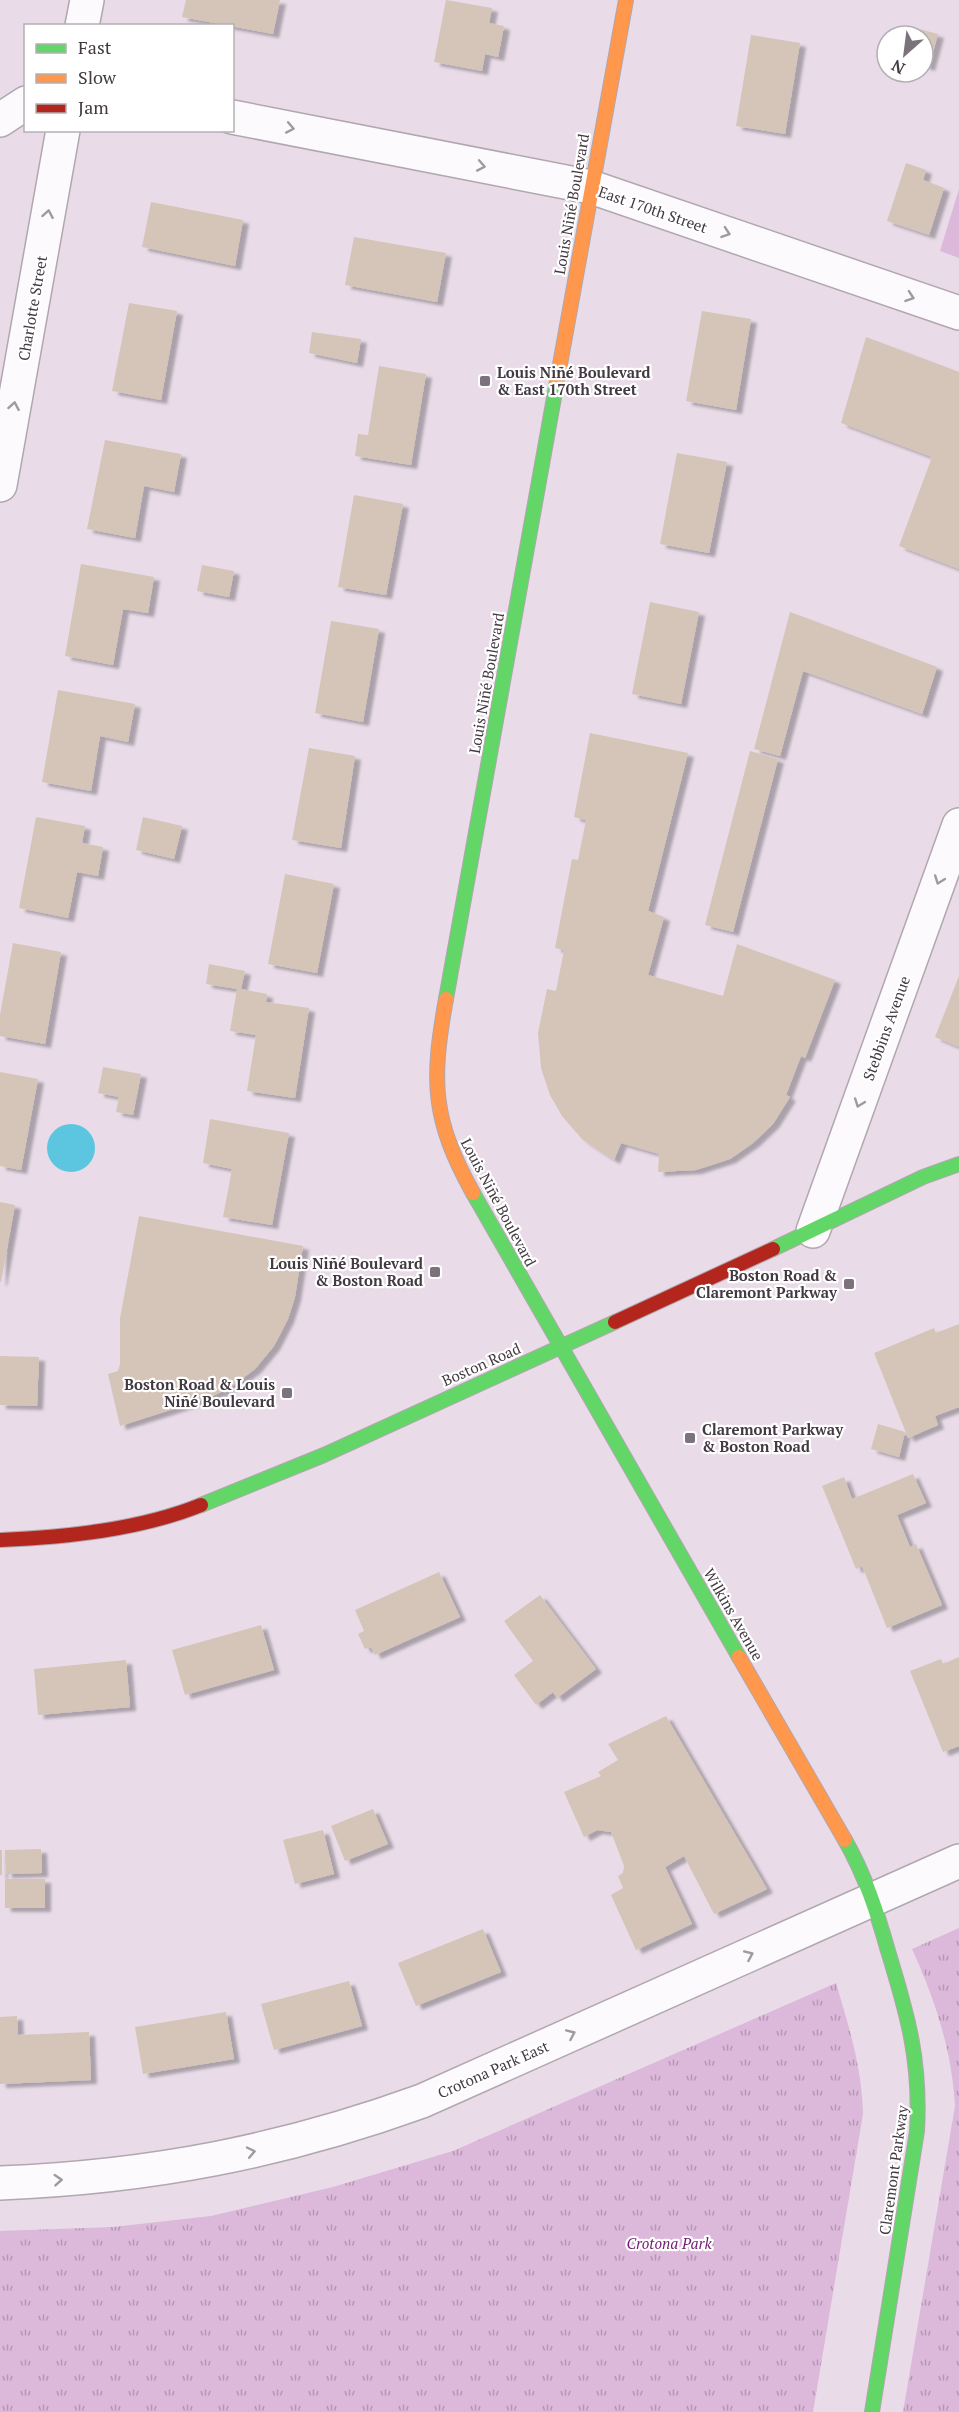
<svg xmlns="http://www.w3.org/2000/svg" width="959" height="2412" font-family="'PT Serif',serif">
<defs>
<pattern id="park-tufts" width="24" height="20" patternUnits="userSpaceOnUse" patternTransform="scale(1.5)"><rect width="24" height="20" fill="#dcb8da"/><path d="M3 7l-1-3M5 7V3M7 7l1-3M15 17l-1-3M17 17v-4M19 17l1-3" fill="none" stroke="#b497b2"/></pattern>
<filter id="shadow"><feDropShadow dx="6" dy="4" stdDeviation="1.5" flood-color="#0004"/></filter>
</defs>
<rect width="100%" height="100%" fill="#e9dce8"/>
<path fill="#dcb8da" d="M959 189V258L940 251Z"/>
<path fill="url(#park-tufts)" d="M959 1928V2412H903L955 2106C952 2051 935 1999 912 1949Z
M836 1983C849 2027 862 2068 863 2114L813 2412H0V2231L113 2227 211 2216 333 2187 453 2151Z"/>
<path fill="#5cc5df" d="M47 1148a24 24 0 1 1 48 0a24 24 0 1 1-48 0Z"/>
<path fill="#d5c4b8" filter="url(#shadow)" d="M186 0H280L273 34 182 17Z
M446 0 492 8 489 23 504 26 498 57 485 54 482 71 434 62Z
M907 26 938 34 929 67 923 65V36H905Z
M751 35 800 43 785 134 736 126Z
M906 163 926 170 923 180 944 188 929 235 887 221Z
M151 202 243 220 235 266 142 247Z
M354 237 446 253 437 302 345 285Z
M129 303 177 311 161 400 112 391Z
M702 311 751 319 736 410 686 401Z
M312 332 361 339 357 363 309 353Z
M866 337 959 372V569L899 546 932 457 841 423Z
M379 366 426 374 411 465 355 456 358 434 368 435Z
M105 440 181 454 174 492 144 486 135 538 87 529Z
M677 453 727 462 709 553 660 544Z
M354 495 403 504 386 595 338 587Z
M81 564 154 577 148 613 123 609 113 665 65 656Z
M202 565 234 571 229 597 197 591Z
M650 602 699 612 681 704 632 694Z
M790 612 937 667 922 714 803 671 780 756 754 749Z
M331 621 379 629 363 722 315 713Z
M58 690 135 704 128 742 100 736 91 791 42 782Z
M590 733 688 753 648 911 664 917 648 975 723 996 737 944 835 980 805 1058 801 1056 786 1095 790 1097 773 1124 753 1143 730 1159 696 1170 658 1172 659 1154 621 1143 614 1160 601 1152 583 1140 562 1116 550 1095 541 1068 538 1033 547 989 556 991 564 950 555 948 572 859 578 860 586 820 574 817Z
M309 748 355 756 341 848 292 840Z
M750 751 778 759 733 932 705 925Z
M36 817 85 826 82 843 103 847 98 876 77 872 68 918 19 908Z
M143 817 182 826 174 859 136 850Z
M285 874 334 884 317 973 268 964Z
M13 943 61 952 45 1044 0 1036V1015Z
M209 964 245 971 241 989 267 994 266 1002 309 1008 295 1098 247 1091 256 1035 230 1031 237 989 206 984Z
M959 976V1047L935 1037Z
M103 1067 141 1074 133 1115 116 1112 119 1097 98 1093Z
M0 1072 38 1079 21 1170 0 1166Z
M210 1119 289 1133 272 1225 223 1217 232 1169 203 1163Z
M0 1202 15 1205 1 1282H0Z
M139 1216 303 1246 295 1297 288 1319 274 1346 255 1369 231 1387 211 1397 120 1426 108 1374 118 1371 120 1364V1318Z
M959 1324V1407L935 1416 938 1425 908 1438 874 1353 934 1328 936 1333Z
M0 1356 39 1357 37 1406 0 1405Z
M878 1424 905 1432 899 1457 871 1449Z
M913 1474 926 1503 897 1515 910 1547 916 1544 942 1605 887 1628 862 1566 856 1569 822 1486 844 1477 852 1499Z
M439 1572 460 1617 375 1655 371 1647 365 1649 358 1634 364 1631 355 1610Z
M540 1595 596 1669 557 1698 553 1692 536 1705 514 1675 533 1661 504 1621Z
M261 1625 274 1670 185 1695 172 1650Z
M959 1657V1746L943 1752 910 1671 941 1659 943 1664Z
M126 1660 130 1707 38 1715 34 1669Z
M666 1716 767 1889 714 1914 684 1856 665 1867 692 1924 636 1950 611 1895 623 1888 618 1876 623 1873 624 1866 611 1832 597 1830 584 1837 564 1792 601 1776 598 1772 618 1760 608 1744Z
M373 1809 388 1844 345 1861 331 1826Z
M323 1830 334 1874 295 1884 283 1840Z
M41 1849 42 1873 6 1874 5 1850Z
M0 1850H2V1875H0Z
M5 1879H45V1908H5Z
M483 1929 501 1972 416 2006 398 1963Z
M349 1981 362 2026 274 2050 261 2004Z
M226 2012 234 2059 143 2074 135 2027Z
M17 2016 18 2035 89 2032 91 2080 0 2084V2017Z"/>
<g fill="none" stroke-linecap="round" stroke-linejoin="round">
<defs>
<path id="street" d="M82 26 87 0
M232 117 591 187 959 313
M0 120 26 103
M0 485 63 130
M813 1231 959 825
M0 2183C150 2177 281 2152 422 2101L959 1861"/>
<path id="fast" d="M446 999 557 381
M473 1193 739 1657
M773 1249 923 1177 959 1164
M201 1505 324 1455 615 1322
M845 1840C865 1875 877 1912 888 1951 908 2016 921 2062 917 2131L872 2412"/>
<path id="slow" d="M557 381 626 0
M446 999C431 1082 432 1119 473 1193
M739 1657 845 1840"/>
<path id="jam" d="M615 1322 773 1249
M0 1540C66 1537 139 1530 201 1505"/>
</defs>
<use href="#street" stroke="#b0a7af" stroke-width="36"/>
<use href="#fast" stroke="#b0a7af" stroke-width="16"/>
<use href="#slow" stroke="#b0a7af" stroke-width="16"/>
<use href="#jam" stroke="#b0a7af" stroke-width="16"/>
<use href="#street" stroke="#fcfafc" stroke-width="33"/>
<use href="#fast" stroke="#63d668" stroke-width="14"/>
<use href="#slow" stroke="#ff974d" stroke-width="14"/>
<use href="#jam" stroke="#b3261e" stroke-width="14"/>
</g>
<defs><path id="oneway-chevron" d="M-2-3.5L2.5 0L-2 3.5" fill="none" stroke-width="1.6" stroke-linecap="round" stroke-linejoin="round" transform="scale(1.5)"/></defs>
<g stroke="#9f9a9e">
<use href="#oneway-chevron" transform="translate(290 128) rotate(11)"/>
<use href="#oneway-chevron" transform="translate(481 166) rotate(11)"/>
<use href="#oneway-chevron" transform="translate(48 214) rotate(-80)"/>
<use href="#oneway-chevron" transform="translate(726 233) rotate(19)"/>
<use href="#oneway-chevron" transform="translate(910 297) rotate(19)"/>
<use href="#oneway-chevron" transform="translate(14 406) rotate(-80)"/>
<use href="#oneway-chevron" transform="translate(939 880) rotate(110)"/>
<use href="#oneway-chevron" transform="translate(859 1103) rotate(110)"/>
<use href="#oneway-chevron" transform="translate(749 1955) rotate(-24)"/>
<use href="#oneway-chevron" transform="translate(571 2034) rotate(-24)"/>
<use href="#oneway-chevron" transform="translate(251 2152) rotate(-12)"/>
<use href="#oneway-chevron" transform="translate(58 2180) rotate(-4)"/>
</g>
<g fill="#7c727b" stroke="#fff" stroke-width="2">
<rect x="479" y="375" width="12" height="12" rx="3"/>
<rect x="429" y="1266" width="12" height="12" rx="3"/>
<rect x="843" y="1278" width="12" height="12" rx="3"/>
<rect x="281" y="1387" width="12" height="12" rx="3"/>
<rect x="684" y="1432" width="12" height="12" rx="3"/>
</g>
<g text-anchor="middle" dominant-baseline="central" stroke-width="4.5" stroke-linejoin="round" paint-order="stroke">
<g font-size="15" fill="#423941" stroke="#fff">
<text transform="translate(571 204) rotate(-80)">Louis Niñé Boulevard</text>
<text transform="translate(653 209) rotate(19)">East 170th Street</text>
<text transform="translate(32 308) rotate(-80)">Charlotte Street</text>
<text transform="translate(486 683) rotate(-80)">Louis Niñé Boulevard</text>
<text transform="translate(886 1028) rotate(-70)">Stebbins Avenue</text>
<text transform="translate(499 1202) rotate(62)">Louis Niñé Boulevard</text>
<text transform="translate(481 1364) rotate(-24)">Boston Road</text>
<text transform="translate(734 1614) rotate(60)">Wilkins Avenue</text>
<text transform="translate(493 2069) rotate(-24)">Crotona Park East</text>
<text transform="translate(893 2170) rotate(-82)">Claremont Parkway</text>
</g>
<g font-size="15" font-weight="bold" fill="#423941" stroke="#fff" text-anchor="end">
<text x="497" y="372" text-anchor="start">Louis Niñé Boulevard<tspan x="497" dy="17">&amp; East 170th Street</tspan></text>
<text x="423" y="1263">Louis Niñé Boulevard<tspan x="423" dy="17">&amp; Boston Road</tspan></text>
<text x="837" y="1275">Boston Road &amp;<tspan x="837" dy="17">Claremont Parkway</tspan></text>
<text x="275" y="1384">Boston Road &amp; Louis<tspan x="275" dy="17">Niñé Boulevard</tspan></text>
<text x="702" y="1429" text-anchor="start">Claremont Parkway<tspan x="702" dy="17">&amp; Boston Road</tspan></text>
</g>
<g font-size="15" font-style="italic" fill="#711b71" stroke="#fff">
<text x="669" y="2243">Crotona Park</text>
</g>
</g>
<rect x="24" y="24" width="210" height="108" fill="#ffffff" stroke="#b3b0b3" stroke-width="1.5"/>
<rect x="36" y="44" width="30" height="9" fill="#63d668" stroke="#b3b0b3" stroke-width="1.5"/>
<text x="78" y="54" font-size="18" fill="#423941">Fast</text>
<rect x="36" y="74" width="30" height="9" fill="#ff974d" stroke="#b3b0b3" stroke-width="1.5"/>
<text x="78" y="84" font-size="18" fill="#423941">Slow</text>
<rect x="36" y="104" width="30" height="9" fill="#b3261e" stroke="#b3b0b3" stroke-width="1.5"/>
<text x="78" y="114" font-size="18" fill="#423941">Jam</text>
<g transform="translate(905 54) rotate(208)"><circle r="28" fill="#ffffff" stroke="#b3b0b3" stroke-width="1.5"/>
<path d="M0-4.5L10 22L0 15L-10 22Z" fill="#7c727b"/>
<text y="-9" font-size="16" font-weight="bold" text-anchor="middle" fill="#423941">N</text>
</g>
</svg>
